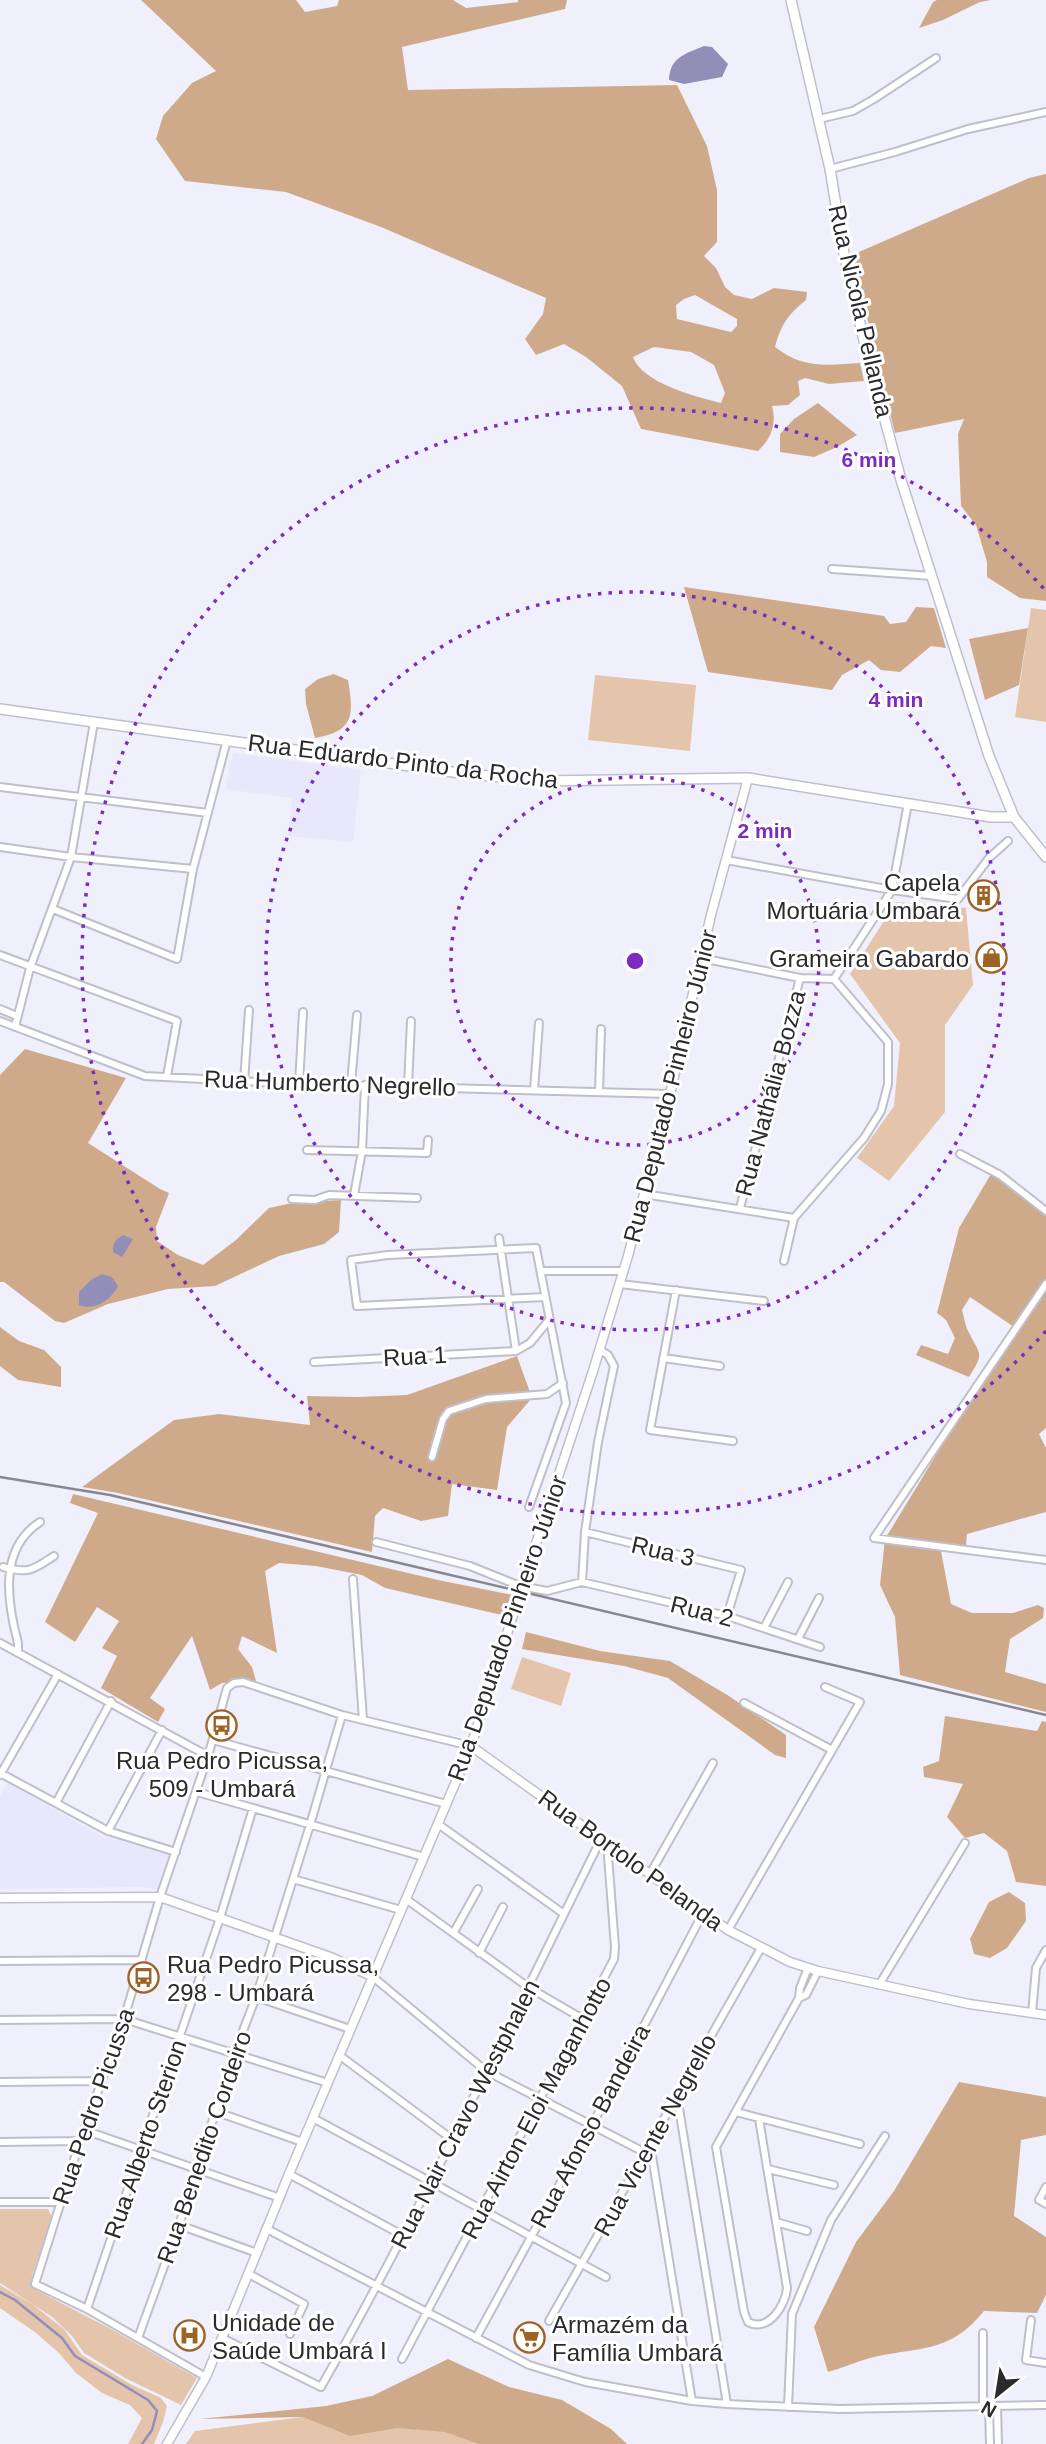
<svg xmlns="http://www.w3.org/2000/svg" width="1046" height="2444" font-family="Arial,sans-serif">
<rect width="100%" height="100%" fill="#f0f0fd"/>
<path fill="#e8e7fc" d="M233 753 361 770 353 842 288 836 292 798 225 789Z
M7 1783 102 1836 169 1855 158 1890 144 1887 0 1889V1796Z"/>
<path fill="#e4c5ab" d="M1031 608 1046 610V722L1015 717Z
M595 675 696 685 690 751 588 740Z
M896 902 966 908 973 985 945 1025V1112L889 1181 857 1158 894 1106 900 1043 850 974Z
M522 1657 571 1673 561 1706 511 1689Z
M0 2209H48L52 2217 32 2276V2284L40 2292 111 2329 197 2378 181 2405 125 2378 84 2353 72 2336 52 2317 0 2283Z
M0 2285 32 2304 64 2329 82 2355 132 2385 161 2398 167 2406 163 2422 154 2444H128L142 2418 130 2405 102 2393 76 2373 59 2353 36 2333 0 2308Z
M398 2415 489 2444H186L195 2431 303 2417Z"/>
<path fill="#cfaa8a" fill-rule="evenodd" d="M141 0H296L305 12 337 6 339 0H453L466 8 518 2V0H567L565 9 402 47 408 90 677 85 707 146 717 190V242L704 256 716 268 725 287 734 295 752 299 774 288 807 292 806 300C789 313 780 326 775 347 803 369 826 365 860 363L864 381 829 384 805 378 798 381 800 395 788 405 772 406C777 424 771 439 758 451L641 429 622 386 586 357 564 344 536 355 525 339 543 314 546 298 381 227 286 192 185 181 156 139 163 116 192 83 216 71ZM695 295 737 319V326L731 332 677 319 676 305 684 299ZM654 347 691 352 714 365 725 393 721 403C697 397 642 383 633 357Z
M937 0H991L980 2 943 20 919 28 933 2Z
M1046 174V601L1020 598 987 577V562L976 525 961 506 958 434 964 419 895 433 852 255 1029 178Z
M818 403 857 435 837 447 814 457 780 452V434L794 419Z
M684 587 884 616 890 624 906 622 916 607 934 608 946 648 931 646 900 672 881 670 869 660 842 675 832 690 708 672Z
M1028 628 1019 685 985 700 969 639Z
M334 674 348 680C354 716 354 731 315 738L306 704 305 689 318 679Z
M25 1049 126 1078 88 1143 160 1189 169 1193 156 1227 157 1241 178 1255 203 1265 236 1240 269 1208 292 1203 341 1200 339 1232 324 1244 279 1256 215 1286 168 1289 108 1304 64 1323 55 1321 4 1282H0V1075Z
M991 1174 1046 1214V1428L1039 1434 1046 1448V1512L967 1534 966 1545 940 1546 951 1604 972 1613H1013L1038 1605 1044 1608 1043 1618 1010 1639 1005 1672 1046 1684V1712L900 1675 895 1617 880 1585 885 1539 1014 1327 970 1297 962 1310C964 1317 965 1325 968 1331 980 1355 985 1352 969 1377L916 1355 921 1345 948 1354 955 1338 946 1320 937 1313 959 1228Z
M0 1327 19 1341 44 1350 61 1367V1387L18 1380 0 1366Z
M517 1356 532 1398 507 1427 497 1490 452 1484 448 1516 421 1521 383 1508 375 1516 372 1552 118 1493 82 1487 174 1420 219 1414 310 1425 307 1396 357 1397 407 1395Z
M73 1494 438 1580 513 1595 506 1616 385 1588 362 1575 316 1566 279 1563 265 1571 277 1653 242 1636 238 1649 252 1667 256 1681 222 1683 210 1690 192 1636 150 1698 165 1709 158 1722 101 1688 117 1656 102 1648 119 1621 97 1607 75 1642 45 1622 98 1513 70 1503Z
M526 1632 600 1651 670 1661 729 1696 786 1735V1758L775 1755 668 1678 624 1666 522 1649Z
M945 1716 1037 1731 1042 1721 1046 1722V1886L1016 1882 1007 1851 984 1833 965 1838 947 1817 963 1784 924 1777 923 1767 939 1761Z
M1009 1892 1025 1903 1026 1921 1007 1948 990 1958 974 1954 970 1939 989 1902Z
M959 2082 1046 2097V2135L1021 2140 1014 2216 1046 2237V2295L1037 2313 984 2311C948 2355 919 2346 870 2358 856 2362 842 2368 828 2372L814 2327 856 2242 894 2191Z
M448 2359 509 2387 562 2400 611 2429 627 2444H479L445 2432 397 2428 350 2436 303 2417 200 2419 326 2406 372 2396Z"/>
<path fill="#918eb8" d="M704 46 712 47 728 64 722 77 684 84 669 80C670 57 685 54 704 46Z
M123 1235 133 1239 122 1257 113 1252C112 1244 116 1239 123 1235Z
M102 1274 112 1277 118 1286C111 1300 95 1311 79 1305V1292L91 1280Z"/>
<g fill="none" stroke-linecap="round" stroke-linejoin="round">
<path stroke="#918eb8" stroke-width="2.5" d="M0 2292 15 2300 62 2338 75 2356 148 2400 157 2411 152 2430 142 2444"/>
<defs>
<path id="minor" d="M819 119 853 111 874 99 936 58
M830 169 895 152 968 129 1046 112
M832 569 932 576
M0 787 208 813
M0 847 71 857 193 869
M726 860 892 890 958 899 989 858 1008 841
M53 909 177 959 193 869 227 740
M0 955 177 1021 167 1076
M701 958 800 978 834 979 888 1042V1084L881 1111 864 1138 794 1218 784 1261
M834 979 892 890 908 803
M0 1009 17 1016
M0 1021 145 1076 299 1084 670 1094
M15 1027 30 968 71 857 94 722
M244 1082 249 1010
M299 1084 303 1012
M351 1084 357 1015
M408 1086 411 1021
M534 1090 539 1023
M599 1092 601 1029
M307 1150 427 1153 428 1140
M960 1154 1000 1175 1046 1211
M644 1194 794 1218
M354 1195 362 1151 365 1085
M292 1199 315 1200 329 1195 417 1198
M740 1208 800 978
M499 1238 516 1351
M541 1271H624
M620 1284 764 1301
M1046 1284 874 1538 1046 1560
M676 1290 650 1430 733 1441
M663 1358 720 1366
M314 1362 516 1351 530 1343 549 1320
M432 1457 443 1419 449 1411 486 1399 547 1394 563 1383
M529 1507 566 1403 536 1248 388 1255 351 1260 357 1306 545 1297
M585 1532 741 1570 727 1616
M376 1542 470 1566 520 1586 547 1591 582 1582 727 1616 820 1647
M3 1567C29 1574 33 1570 54 1556
M353 1579 363 1720
M582 1582 585 1532 598 1442 614 1366 608 1355 600 1350
M764 1628 788 1582
M798 1639 819 1598
M0 1643 208 1756
M18 1653V1643C6 1598 0 1548 40 1522
M744 1703 832 1750
M213 1740 446 1804
M0 1773 108 1831 176 1852
M0 1775 58 1674
M197 1792 424 1857
M56 1803 111 1701
M438 1824 564 1914
M108 1831 162 1730
M650 1874 713 1763
M293 1879 401 1910
M406 1899 528 1987 583 2019
M728 1930 860 1702 825 1687
M454 1932 478 1889
M479 1953 503 1907
M0 1961 142 1960
M373 1977 486 2071 644 2152
M879 1985 965 1843
M256 1997 350 2029
M799 1998 806 1995 818 1971
M1032 2013 1036 1968 1046 1950
M0 2020 124 2019 328 2083
M339 2055 453 2140
M0 2082 102 2081
M677 2096 727 2404
M217 2112 302 2142
M736 2112 860 2144
M313 2118 606 2277
M759 2119 787 2288C786 2305 768 2333 748 2322L744 2312 716 2147 799 1998 800 1988 808 1968
M84 2130 280 2198
M0 2142 80 2141
M650 2144 692 2401
M768 2169 834 2185
M289 2174 404 2236
M1046 2187 1039 2200 1046 2204
M0 2202H60
M776 2222 807 2231
M179 2225 257 2253
M267 2229 529 2365 585 2382 692 2401 727 2404 840 2409 1046 2405
M249 2274 304 2304 290 2334
M87 2309 220 1918 253 1808
M1031 2320 1026 2360 1046 2363
M549 2321 761 1948
M983 2333V2406
M138 2338 179 2225 234 2054 256 1997 310 1825 342 1715
M222 2338 321 2387C422 2208 510 2023 601 1839
M476 2338 592 2125 703 1913
M402 2359 614 1959 615 1947 607 1843
M206 2377 87 2309 35 2284 80 2141 124 2019 160 1897 208 1756 227 1688 234 1683 243 1682 342 1715 471 1746
M989 2406 990 2444
M997 2406 998 2444
M788 2407 792 2314 831 2220 885 2136"/>
<path id="tertiary" d="M527 1571 593 1371 628 1256 670 1094 711 915 748 778
M471 1746 728 1930 790 1962 818 1971 969 2004 1046 2015
M0 1898 160 1897 333 1958 373 1977
M167 2444 206 2377 289 2174 471 1746 514 1612"/>
<path id="secondary" d="M791 0 830 169 844 254 865 345 901 480 989 756 1014 817 1046 857
M0 709 460 773 541 781 748 778 991 817H1014"/>
</defs>
<use href="#minor" stroke="#bfbfcc" stroke-width="10"/>
<use href="#tertiary" stroke="#bfbfcc" stroke-width="11"/>
<use href="#secondary" stroke="#bfbfcc" stroke-width="12"/>
<use href="#minor" stroke="#fff" stroke-width="6"/>
<use href="#tertiary" stroke="#fff" stroke-width="8"/>
<use href="#secondary" stroke="#fff" stroke-width="9"/>
<path stroke="#87878f" stroke-width="2.5" d="M0 1477 110 1495 1046 1715"/>
<defs>
<path id="tertiary-bridge" d="M514 1612 527 1571"/>
</defs>
<use href="#tertiary-bridge" stroke="#bfbfcc" stroke-width="11" stroke-linecap="butt"/>
<use href="#tertiary-bridge" stroke="#fff" stroke-width="8"/>
</g>
<g fill="none" stroke="#7b2cbf" stroke-width="3.5" stroke-dasharray="3.5 7">
<circle cx="635" cy="961" r="184"/>
<circle cx="635" cy="961" r="369"/>
<path d="M1046 1331A553 553 0 1 1 1046 591"/>
</g>
<defs>
<symbol id="building-ring" viewBox="-11 -11 22 22"><circle r="9.5" fill="#fff" stroke="#9f6225" stroke-width="1.5"/><path d="M-4-6H4V6H1V3H-1V6H-4ZM-2.5-4.3h1.7v1.8h-1.7ZM.8-4.3h1.7v1.8H.8ZM-2.5-1h1.7V.8h-1.7ZM.8-1h1.7V.8H.8Z" fill="#9f6225"/></symbol>
<symbol id="shop-ring" viewBox="-11 -11 22 22"><circle r="9.5" fill="#fff" stroke="#9f6225" stroke-width="1.5"/><path d="M-5-2.5h2.3a2.7 3.5 0 0 1 5.4 0H5L5.5 6h-11ZM-1.5-2.5h3a1.5 2.3 0 0 0-3 0Z" fill="#9f6225"/></symbol>
<symbol id="bus-ring" viewBox="-11 -11 22 22"><circle r="9.5" fill="#fff" stroke="#9f6225" stroke-width="1.5"/><path d="M-5-6H5V4H4V6H2V4H-2V6H-4V4H-5ZM-3.5-4V0h7V-4ZM-3.5 1.2v1.5H-2V1.2ZM2 1.2v1.5H3.5V1.2Z" fill="#9f6225"/></symbol>
<symbol id="hospital-ring" viewBox="-11 -11 22 22"><circle r="9.5" fill="#fff" stroke="#9f6225" stroke-width="1.5"/><path d="M-5-5h3v3.5h4V-5h3V5h-3V1.5h-4V5h-3Z" fill="#9f6225"/></symbol>
<symbol id="supermarket-ring" viewBox="-11 -11 22 22"><circle r="9.5" fill="#fff" stroke="#9f6225" stroke-width="1.5"/><path d="M-6-5.5h2.5l.6 2H6L4.5 2H-2.5L-4.4-4H-6ZM-1.5 3.2a1.3 1.3 0 1 0 .1 0ZM3 3.2a1.3 1.3 0 1 0 .1 0Z" fill="#9f6225"/></symbol>
</defs>
<g fill-rule="evenodd">
<use href="#building-ring" x="966" y="878" width="35" height="35"/>
<use href="#shop-ring" x="974" y="940" width="35" height="35"/>
<use href="#bus-ring" x="204" y="1708" width="35" height="35"/>
<use href="#bus-ring" x="126" y="1960" width="35" height="35"/>
<use href="#hospital-ring" x="172" y="2318" width="35" height="35"/>
<use href="#supermarket-ring" x="512" y="2320" width="35" height="35"/>
</g>
<g text-anchor="middle" dominant-baseline="central" stroke-width="6" stroke-linejoin="round" paint-order="stroke">
<g font-size="24" fill="#2a2a2f" stroke="#fff">
<text transform="translate(861 311) rotate(77)">Rua Nicola Pellanda</text>
<text transform="translate(403 761) rotate(7)">Rua Eduardo Pinto da Rocha</text>
<text transform="translate(330 1083) rotate(2)">Rua Humberto Negrello</text>
<text transform="translate(670 1086) rotate(-76)">Rua Deputado Pinheiro Júnior</text>
<text transform="translate(770 1093) rotate(-75)">Rua Nathália Bozza</text>
<text transform="translate(415 1356) rotate(-3)">Rua 1</text>
<text transform="translate(663 1551) rotate(13)">Rua 3</text>
<text transform="translate(702 1611) rotate(14)">Rua 2</text>
<text transform="translate(507 1628) rotate(-71)">Rua Deputado Pinheiro Júnior</text>
<text transform="translate(631 1860) rotate(36)">Rua Bortolo Pelanda</text>
<text transform="translate(93 2106) rotate(-71)">Rua Pedro Picussa</text>
<text transform="translate(536 2108) rotate(-62)">Rua Airton Eloi Maganhotto</text>
<text transform="translate(465 2114) rotate(-63)">Rua Nair Cravo Westphalen</text>
<text transform="translate(590 2126) rotate(-62)">Rua Afonso Bandeira</text>
<text transform="translate(655 2135) rotate(-61)">Rua Vicente Negrello</text>
<text transform="translate(145 2139) rotate(-71)">Rua Alberto Sterion</text>
<text transform="translate(204 2147) rotate(-71)">Rua Benedito Cordeiro</text>
</g>
<g font-size="24" fill="#2a2a2f" stroke="#fff" text-anchor="start">
<text x="960" y="882" text-anchor="end">Capela<tspan x="960" dy="28">Mortuária Umbará</tspan></text>
<text x="969" y="958" text-anchor="end">Grameira Gabardo</text>
<text x="222" y="1760" text-anchor="middle">Rua Pedro Picussa,<tspan x="222" dy="28">509 - Umbará</tspan></text>
<text x="167" y="1964">Rua Pedro Picussa,<tspan x="167" dy="28">298 - Umbará</tspan></text>
<text x="212" y="2322">Unidade de<tspan x="212" dy="28">Saúde Umbará I</tspan></text>
<text x="552" y="2324">Armazém da<tspan x="552" dy="28">Família Umbará</tspan></text>
</g>
</g>
<circle cx="635" cy="961" r="10" fill="#7b2cbf" stroke="#fff" stroke-width="3.5"/>
<g font-size="21" text-anchor="middle" font-weight="bold" fill="#7b2cbf" stroke="#fff" stroke-width="6" stroke-linejoin="round" paint-order="stroke">
<text x="869" y="467">6 min</text>
<text x="896" y="707">4 min</text>
<text x="765" y="838">2 min</text>
</g>
<g transform="translate(997 2395) rotate(210)" stroke="#ffffff" stroke-width="5" paint-order="stroke">
<path d="M0-5L12 26L0 18L-12 26Z" fill="#2a2a2f"/>
<text y="-10" font-size="19" font-weight="bold" text-anchor="middle" fill="#2a2a2f">N</text>
</g>
</svg>
